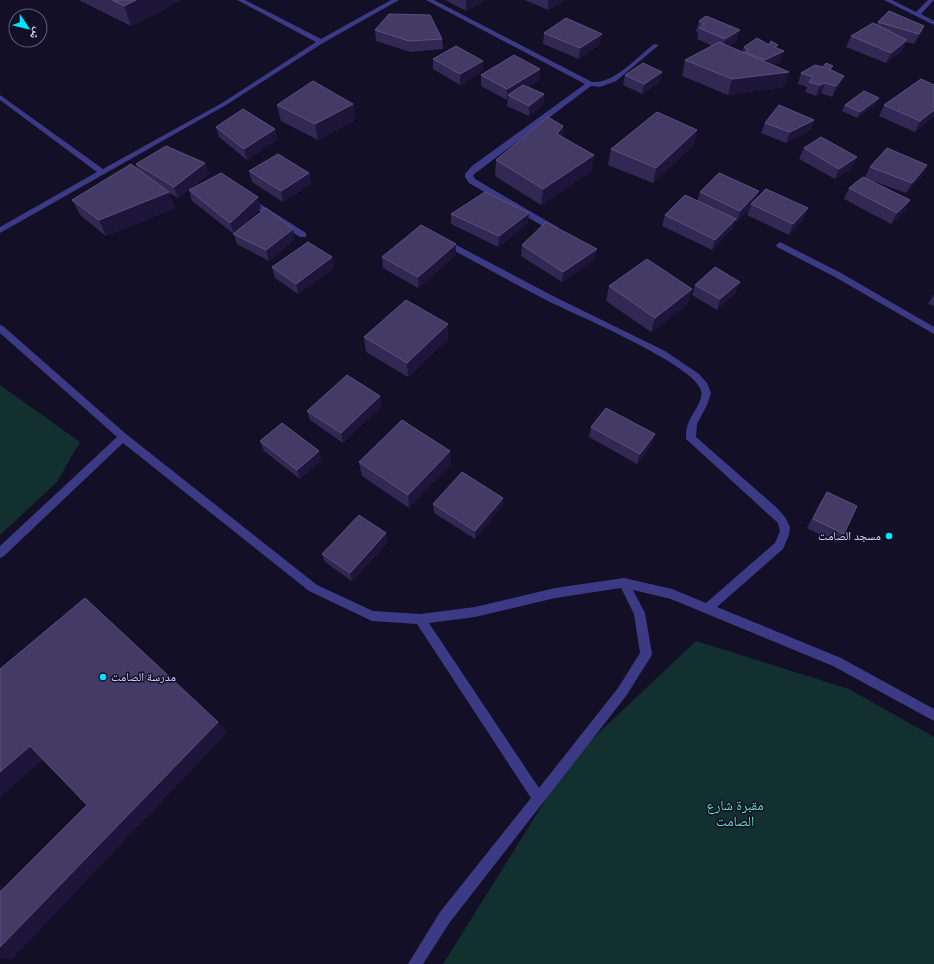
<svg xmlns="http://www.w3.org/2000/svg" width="934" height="964" font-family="'Archivo Narrow','Noto Naskh Arabic',sans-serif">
<rect width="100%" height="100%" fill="#130f26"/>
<path fill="#12302f" d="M0 385 80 442 57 482 0 535Z
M696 641 849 689 934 737V964H443L571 759Z"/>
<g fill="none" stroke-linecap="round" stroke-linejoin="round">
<path fill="#3d3a85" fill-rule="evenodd" d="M237 0H245L321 39 391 0H399L323 43 226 105 0 233V227L97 172 0 100V95L103 169 222 103 316 42Z
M426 0H434L592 82C614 84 637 57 654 44L659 45 616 81 600 87 591 86 473 175 475 179 559 228V232H553L469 183 465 177V174L472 166 585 84Z
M884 0H892L916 12 928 0H934L921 14 934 21V25Z
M251 198 306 233V237H300L248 203 247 201Z
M445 239 551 295 665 351 699 374 707 383 711 393 707 405 697 424 696 437 777 508 785 517 790 527 789 535 783 549 717 607 841 658 934 709V721L833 666 671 599 633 590 645 613 652 654 650 658 626 696 450 922 423 964H408L440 912 531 798 417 624 372 621 309 591 123 443 4 556 0 558V546L117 437 0 333V325L3 326 126 434 317 585 373 611 420 614 475 607 555 588 624 578 672 589 706 603 775 543 780 531 778 523 686 439C686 434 686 429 688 424 691 413 706 400 700 388 688 362 576 315 546 300 511 282 477 263 442 244L441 242ZM621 588 634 614 640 653 618 688 539 788 429 623 475 617 555 598Z
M780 242 841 273 934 327V334L835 277 777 247 776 245Z"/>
</g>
<path fill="#312854" d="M79 0H181L131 26Z
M445 0H485L466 11Z
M525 0H565L548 10Z
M699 21 737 41 729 46 742 52 744 47 769 45 777 48 781 62 773 65 789 72 783 87 728 95 682 76 685 60 712 46 697 39 698 33 696 31Z
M878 22 924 26 919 37 914 44 906 42 902 51 886 63 846 47 851 36 876 25Z
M375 30 442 39 443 49 410 52 376 41Z
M544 33 600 44 579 59 543 44Z
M433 59 483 71 460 85 433 69Z
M833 66 831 70 844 76 839 86 832 97 821 93 816 96 805 92 807 87 798 84 801 73 823 67Z
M540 69 539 80 528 87 544 94 543 105 529 116 507 106 508 99 507 100 481 86V75Z
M625 75 660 82 642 94 623 85Z
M934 85V116L915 132 879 116 884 105Z
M879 98 876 104 857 118 842 111 845 105Z
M353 104 355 120 318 140 281 121 277 105Z
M814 120 810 130 786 143 761 133 765 123Z
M563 126 562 137 594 155 591 171 541 205 495 176 496 160Z
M216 127 275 129 277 140 247 160 219 137Z
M697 130 693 146 653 183 608 165 611 149Z
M804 148 852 168 835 179 799 159Z
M205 163 209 174 178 198 169 193 175 208 106 236 80 215 72 200 138 169 136 164Z
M927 165 922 176 906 193 870 180 905 211 891 224 844 199 849 188 865 177 870 167Z
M249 171 309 173 311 184 283 202 252 182Z
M189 190 261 208 235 233 295 239 269 261 237 244 234 234 192 201Z
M759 191 756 199 804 219 789 235 747 215 750 208 737 221 735 220 732 229 712 250 662 226 665 215 697 201 700 192Z
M451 214 528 223 498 247 451 224Z
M522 245 595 259 562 282 521 256Z
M456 255 418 288 383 268 382 257Z
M332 257 334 268 298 294 275 278 272 267Z
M695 285 736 292 717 310 692 295Z
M609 286 692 289 687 305 651 332 606 301Z
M934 294V306L928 304Z
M448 324V339L408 377 366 352 364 337Z
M380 396 381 406 343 443 310 420 307 411Z
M591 427 652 444 637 464 589 437Z
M260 441 322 460 300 479 264 451Z
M359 462 451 464 409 508 362 476Z
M827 492 844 534 837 543 807 528 821 501Z
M503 498 502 506 475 539 434 513 433 504Z
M388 542 352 581 325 562 322 554Z"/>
<path fill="#1d163a" d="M136 0H181L131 26 124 6Z
M466 0H485L466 11Z
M548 0H565L548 10Z
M924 26 919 37 914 44 919 34Z
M740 30 737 41 722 50 725 39Z
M602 34 600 44 579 59 580 48Z
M907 40 902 51 886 63 891 53Z
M778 45 775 55 784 51 781 62 761 71 765 60 774 47Z
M483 61V71L460 85V74Z
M540 69 539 80 511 97 508 95V99L507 100V89Z
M662 72 660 82 642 94 644 84Z
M789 72 783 87 728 95 732 79Z
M844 76 839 86 832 97 836 86Z
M825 83 821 93 816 96 820 85Z
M544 94 543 105 529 116V106Z
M879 98 876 104 857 118 860 112Z
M353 104 355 120 318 140 315 124Z
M934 110V116L915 132 920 121Z
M814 120 810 130 786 143 790 132Z
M563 126 561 142 557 134Z
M275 129 277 140 247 160 244 149Z
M697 130 693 146 653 183 656 168Z
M594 155 591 171 541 205 543 189Z
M857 157 852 168 835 179 839 169Z
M205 163 209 174 178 198 174 187Z
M927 165 922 176 906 193 912 183Z
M309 173 311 184 283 202 281 191Z
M759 191 755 202 751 204 750 208 737 221 740 211Z
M169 192 175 208 106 236 99 220Z
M258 197 261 208 234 234 230 223Z
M910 200 905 211 891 224 897 213Z
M808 208 804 219 789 235 793 224Z
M529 213 528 223 498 247 499 236Z
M736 219 732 229 712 250 715 240Z
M293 229 295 239 269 261 266 250Z
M456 244V255L418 288V277Z
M597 249 595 259 562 282 563 272Z
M332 257 334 268 298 294 296 284Z
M740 282 736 292 717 310 720 299Z
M692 289 687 305 651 332 655 318Z
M448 324V339L408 377 407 363Z
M380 396 381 406 343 443 341 433Z
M655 434 652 444 637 464 640 454Z
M319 451 322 460 300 479 297 470Z
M450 451 451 464 409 508 408 495Z
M503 498 502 506 475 539V531Z
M386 533 388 542 352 581 350 573Z
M218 722 227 733 12 959 0 958V947Z
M30 746 47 756 0 797V772Z
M0 884 15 902 0 898Z"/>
<path fill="#433a66" stroke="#5a527e" d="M112 0H136L124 6Z
M889 11 924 26 919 34 878 22Z
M389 14 430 15 442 39 409 41 375 30Z
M706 16 740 30 725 39 699 28 704 24 699 21Z
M566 18 602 34 580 48 544 33Z
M873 23 907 40 891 53 851 36Z
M757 38 769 45 771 41 778 45 774 47 784 51 765 60 745 52 749 50 744 47Z
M719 42 789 72 732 79 685 60Z
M456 46 483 61 460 74 433 59Z
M514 55 540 69 507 89 481 75Z
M643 63 662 72 644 84 625 75Z
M826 63 833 66 829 69 844 76 836 86 825 83 820 85 809 82 813 77 801 73 815 65 823 67Z
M921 79 934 85V110L920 121 884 105Z
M313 81 353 104 315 124 277 105Z
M523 85 544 94 529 106 508 95Z
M864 91 879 98 860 112 845 105Z
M779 105 814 120 790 132 765 123Z
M243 109 275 129 244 149 216 127Z
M657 112 697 130 656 168 611 149Z
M548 117 563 126 557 134 594 155 543 189 496 160Z
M821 137 857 157 839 169 804 148Z
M166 146 205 163 174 187 136 164Z
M887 148 927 165 912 183 870 167Z
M278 154 309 173 281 191 249 171Z
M131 164 169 192 99 220 72 200Z
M221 173 258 197 230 223 189 190Z
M719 173 759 191 740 211 700 192Z
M863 177 910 200 897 213 849 188Z
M766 189 808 208 793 224 751 204Z
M485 192 529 213 499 236 451 214Z
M685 195 736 219 715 240 665 215Z
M266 208 293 229 266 250 233 234Z
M546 222 597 249 563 272 522 245Z
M421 225 456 244 418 277 382 257Z
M308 242 332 257 296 284 272 267Z
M647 259 692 289 655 318 609 286Z
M715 267 740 282 720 299 695 285Z
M406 300 448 324 407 363 364 337Z
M347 375 380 396 341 433 307 411Z
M606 408 655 434 640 454 591 427Z
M402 420 450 451 408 495 359 462Z
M282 423 319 451 297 470 260 441Z
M462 472 503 498 475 531 433 504Z
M827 492 857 506 844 534 813 519Z
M359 515 386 533 350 573 322 554Z
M85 598 218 722 0 947V892L87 805 30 746 0 772V669Z"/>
<g fill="#00e5ff" stroke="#130f26" stroke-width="1.5">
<circle cx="889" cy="536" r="4"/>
<circle cx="103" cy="677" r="4"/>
</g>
<g text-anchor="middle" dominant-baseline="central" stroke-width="3" stroke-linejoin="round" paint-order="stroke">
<g font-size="12" fill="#d9d4ff" stroke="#130f26" text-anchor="end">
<text x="881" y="536">مسجد الصامت</text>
<text x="111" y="677" text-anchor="start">مدرسة الصامت</text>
</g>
<g font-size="14" fill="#5fe0c0" stroke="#130f26">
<text x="735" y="805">مقبرة شارع<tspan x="735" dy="16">الصامت</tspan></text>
</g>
</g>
<g transform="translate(28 28) rotate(125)"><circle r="19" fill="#130f26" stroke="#625e7d"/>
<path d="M0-3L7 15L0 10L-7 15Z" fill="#00e5ff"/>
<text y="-6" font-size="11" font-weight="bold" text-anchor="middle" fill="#d9d4ff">ش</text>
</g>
</svg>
